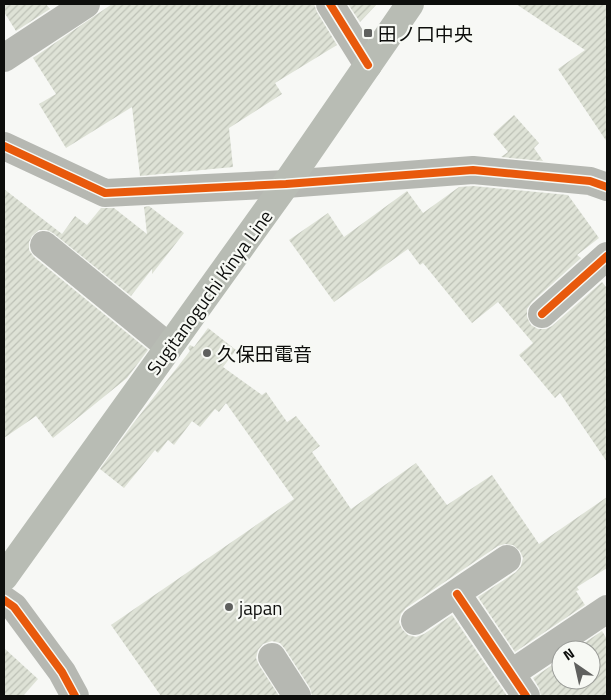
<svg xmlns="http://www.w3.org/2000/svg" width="611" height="700" font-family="'Titillium Web','Noto Sans JP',sans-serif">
<defs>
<pattern id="building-hatch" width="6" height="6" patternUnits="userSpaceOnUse" patternTransform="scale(1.25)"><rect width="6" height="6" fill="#dee2d6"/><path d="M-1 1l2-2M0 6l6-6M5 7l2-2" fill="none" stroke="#bdc1b6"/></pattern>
</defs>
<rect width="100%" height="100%" fill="#f7f8f5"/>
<path fill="url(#building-hatch)" d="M4 4H46L50 9 16 31 4 12Z
M112 4H314L317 12 337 45 275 83 282 94 229 128 233 167 140 176 132 107 66 148 39 104 56 94 33 58Z
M348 4H377L360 22Z
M516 4H607V142L558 69 585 50Z
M514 115 539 143 534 148 543 161 501 157 508 152 493 134Z
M473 186 568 195 599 238 577 255 581 258 532 302 527 309V317L531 325 538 329H546L552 326 602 282 607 288V462L560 393 555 398 519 355 533 343 498 302 472 323 423 263 420 265 408 249 334 302 289 240 328 213 344 237 407 191 423 213 459 187Z
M4 189 62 234 75 216 87 225 101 208H114L147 234 144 207 149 206 184 233 152 274V269L131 296 53 233 47 230H39L32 236 29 242V250L34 257 148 350 127 378 53 438 36 416 4 438Z
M208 328 236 350 223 367 262 395 266 392 287 422 296 416 320 446 312 452 351 509 416 463 447 505 492 475 539 544 607 497V568L577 587 579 590 576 591 585 605 515 652 478 597 516 572 521 566 523 558 520 551 513 545 505 544 498 546 406 608 401 614 399 622 402 629 408 635 416 637 424 634 452 615 507 696H312L310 688 285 649 280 643 272 641 263 644 258 650 256 658 259 665 279 696H161L111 625 294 499 226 403 219 412 215 409 200 427 192 421 174 445 168 440 158 453 155 450 124 488 100 469 132 425 190 351 188 348 190 345 194 347Z
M602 631 607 639V696H541L539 688 533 678 561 659V680H591V650H574Z
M4 648 38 679 23 696H4Z"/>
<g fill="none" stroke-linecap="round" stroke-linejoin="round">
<path stroke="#b6b8b2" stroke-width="28" d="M330 4 368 65
M4 58 86 4
M4 146 105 193 286 184 473 170 590 181 607 187
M44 245 169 347
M542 314 607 256
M457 594 526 696
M4 600 14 607 62 672 75 696
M415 621 507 559
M272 657 297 696
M512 673 607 609"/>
<path stroke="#b8bcb4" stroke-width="28" d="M4 577 286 184 410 4"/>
<defs>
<path id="cycleway" d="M330 4 368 65
M4 146 105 193 286 184 473 170 590 181 607 187
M542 314 607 256
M457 594 526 696
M4 600 14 607 62 672 75 696"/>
</defs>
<use href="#cycleway" stroke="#f7f9f4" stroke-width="11"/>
<use href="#cycleway" stroke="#e8590c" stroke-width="8"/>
</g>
<g fill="#5f605e" stroke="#f7f9f4" stroke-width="2">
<rect x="363" y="28" width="10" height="10" rx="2.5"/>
<circle cx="207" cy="353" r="5"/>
<circle cx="229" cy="607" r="5"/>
</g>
<g text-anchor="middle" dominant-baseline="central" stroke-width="4.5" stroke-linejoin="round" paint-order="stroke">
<g font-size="19" fill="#0d0e0c" stroke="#f7f9f4" text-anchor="start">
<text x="378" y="33">田ノ口中央</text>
<text x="217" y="353">久保田電音</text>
<text x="239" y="607">japan</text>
</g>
<g font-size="19" fill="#0d0e0c" stroke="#f7f9f4">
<text transform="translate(209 292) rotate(-54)">Sugitanoguchi Kinya Line</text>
</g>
</g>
<rect width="611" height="700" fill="none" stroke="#0d0e0c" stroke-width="10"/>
<g transform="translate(576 665) rotate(326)"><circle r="24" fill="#f7f9f4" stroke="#999b97"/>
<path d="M0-4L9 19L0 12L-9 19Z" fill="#5f605e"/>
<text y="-8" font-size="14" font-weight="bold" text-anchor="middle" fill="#0d0e0c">N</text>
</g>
</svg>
